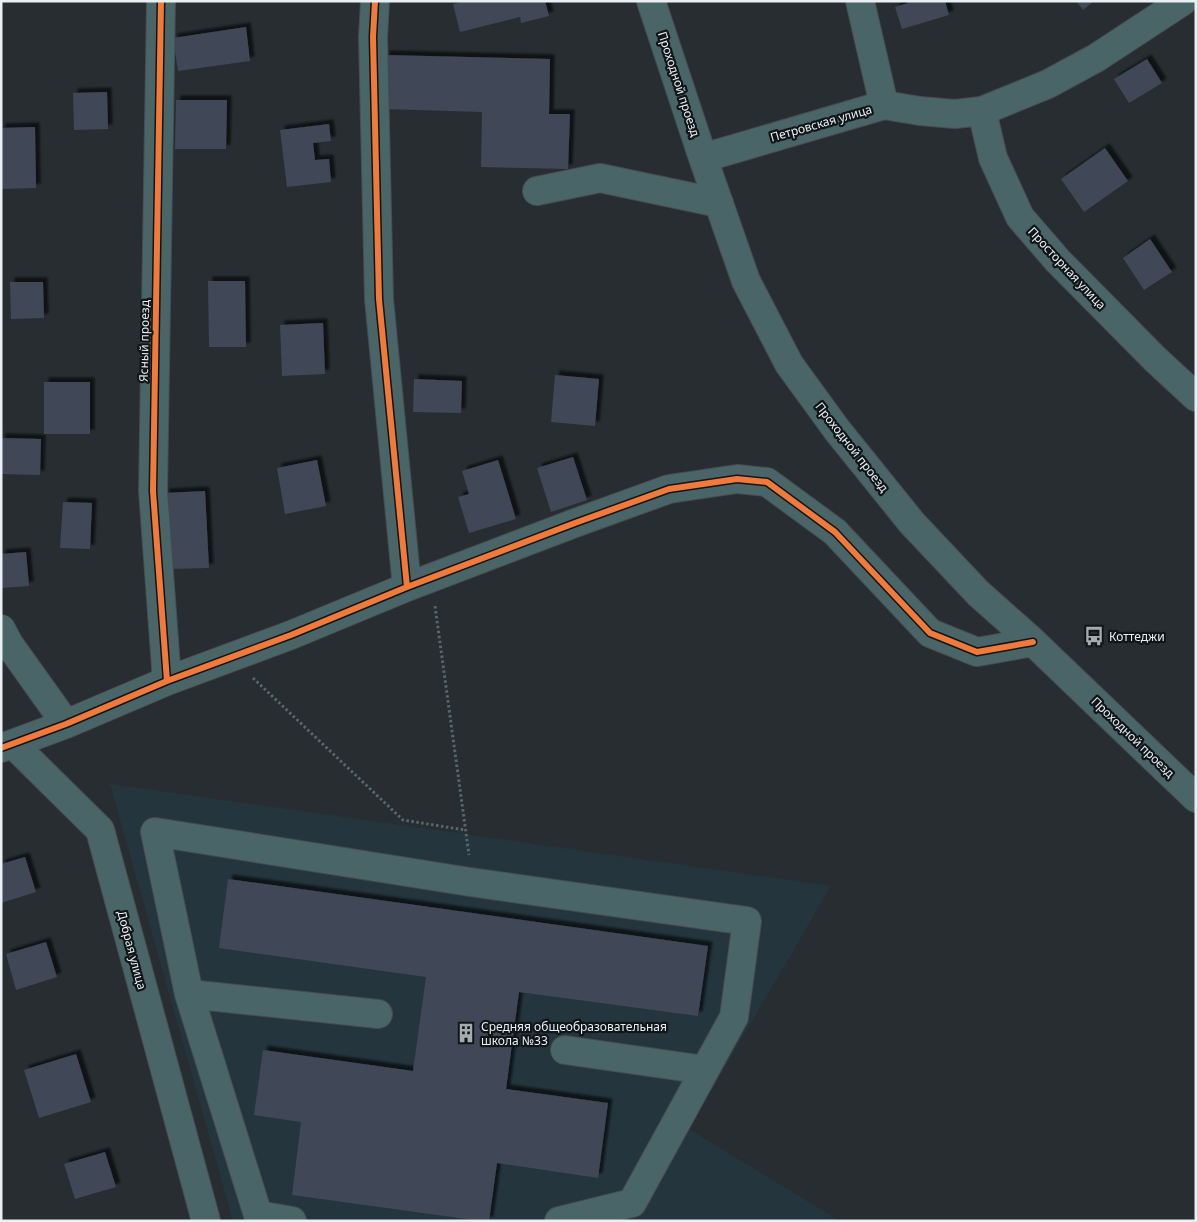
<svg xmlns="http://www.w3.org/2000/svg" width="1197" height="1222" font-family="'Noto Sans',sans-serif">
<defs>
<filter id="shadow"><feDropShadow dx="4.5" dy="-4.5" stdDeviation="1" flood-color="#0009"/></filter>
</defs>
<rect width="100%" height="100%" fill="#272d30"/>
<path fill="#24353e" d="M110 784 831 886 689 1129 840 1221H233Z"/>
<path fill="#404756" filter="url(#shadow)" d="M463 1H545L549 16 521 23 520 17 460 32 453 4Z
M907 1H945L949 15 902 29 895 7 908 3Z
M1076 1H1094L1083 10Z
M246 27 250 61 178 71 173 38Z
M385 55 550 59 549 114H570L568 169 481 167 482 112 384 109Z
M1147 59 1162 83 1129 103 1114 79Z
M107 92 108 129 74 130 73 93Z
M176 100H227L226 149H175Z
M329 124 331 141 313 143 315 160 329 159 331 182 287 187 280 130Z
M35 127 36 188 1 189V128Z
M1105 148 1128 181 1084 212 1061 179Z
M1150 239 1172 272 1144 290 1123 258Z
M208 281H245L246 347H209Z
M10 282H43L44 318 11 319Z
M323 323 325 374 282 376 280 325Z
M555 375 599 379 595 426 551 422Z
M414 379 462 381 461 413 413 412Z
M44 382H90V434H44Z
M1 438 41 439 40 475 1 474Z
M573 457 587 500 551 512 537 468Z
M317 460 326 506 285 514 277 468Z
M498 460 516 519 469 533 458 497 469 494 462 471Z
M205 491 209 568 168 569 165 493Z
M63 502 92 503 90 549 60 548Z
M26 552 29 586 1 588V554Z
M25 857 36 892 1 903V864Z
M228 879 708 946 698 1016 519 992 506 1089 608 1103 598 1178 497 1163 489 1221H481L292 1195 301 1122 254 1115 263 1050 413 1071 426 977 219 948Z
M46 942 57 977 16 990 6 954Z
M76 1054 91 1102 39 1118 24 1070Z
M105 1152 116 1187 75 1199 64 1164Z"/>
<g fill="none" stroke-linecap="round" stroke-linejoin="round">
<defs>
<path id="minor" d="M161 1 153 491 167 681
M375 1 373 37 379 299 407 587
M651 1 703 158 746 281 789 364 837 430 912 523 978 593 1033 642 1196 798
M860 1 884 105
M982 111 993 158 1020 217 1058 261 1155 359 1196 397
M703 158 884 105 920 111 955 114 982 111 1048 84 1096 58 1183 1
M537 191 600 178 719 203
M1 629 9 644 66 724
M13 744 100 830 206 1221
M1 748 66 724 167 681 291 635 407 587 575 523 669 489 737 479 767 482 835 532 930 633 977 652 1033 642
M189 994 258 1215 292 1221
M378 1014 189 994 155 832 470 882 747 921 734 1017 632 1203 559 1221
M565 1050 705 1070"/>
</defs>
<use href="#minor" stroke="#474b4f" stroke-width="30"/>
<path stroke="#556769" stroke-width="3" stroke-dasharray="2.5 2.5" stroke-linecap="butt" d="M435 606 469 855
M253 678 403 820 465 830"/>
<use href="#minor" stroke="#4a6567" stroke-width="28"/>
<defs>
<path id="cycleway" d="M161 1 153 491 167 681
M375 1 373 37 379 299 407 587
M1 748 66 724 167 681 291 635 407 587 575 523 669 489 737 479 767 482 835 532 930 633 977 652 1033 642"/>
</defs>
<use href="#cycleway" stroke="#101518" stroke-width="9"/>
<use href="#cycleway" stroke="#f17a3a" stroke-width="6"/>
</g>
<defs>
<symbol id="bus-bare" viewBox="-9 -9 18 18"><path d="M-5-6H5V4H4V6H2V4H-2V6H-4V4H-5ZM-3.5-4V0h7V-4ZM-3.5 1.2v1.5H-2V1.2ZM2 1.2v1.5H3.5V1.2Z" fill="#a5acaf" stroke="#101518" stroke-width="2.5" paint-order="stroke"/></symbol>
<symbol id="building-bare" viewBox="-9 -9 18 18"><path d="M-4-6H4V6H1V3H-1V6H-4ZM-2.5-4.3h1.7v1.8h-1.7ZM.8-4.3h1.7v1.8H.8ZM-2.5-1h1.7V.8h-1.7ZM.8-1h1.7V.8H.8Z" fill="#a5acaf" stroke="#101518" stroke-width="2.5" paint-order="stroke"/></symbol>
</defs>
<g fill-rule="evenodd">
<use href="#bus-bare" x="1080" y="622" width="28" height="28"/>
<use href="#building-bare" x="452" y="1019" width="28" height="28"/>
</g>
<g text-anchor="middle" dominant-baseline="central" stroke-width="4.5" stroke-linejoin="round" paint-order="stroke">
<g font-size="12" fill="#e9f0f4" stroke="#101518">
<text transform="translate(679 84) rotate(72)">Проходной проезд</text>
<text transform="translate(821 123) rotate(-16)">Петровская улица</text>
<text transform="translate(1067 268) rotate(47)">Просторная улица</text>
<text transform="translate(144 341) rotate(-89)">Ясный проезд</text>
<text transform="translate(852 447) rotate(52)">Проходной проезд</text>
<text transform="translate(1133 737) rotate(44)">Проходной проезд</text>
<text transform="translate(132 950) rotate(75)">Добрая улица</text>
</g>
<g font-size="12" fill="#e9f0f4" stroke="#101518" text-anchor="start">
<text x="1109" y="636">Коттеджи</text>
<text x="481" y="1026">Средняя общеобразовательная<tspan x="481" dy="14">школа №33</tspan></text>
</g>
</g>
<rect width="1197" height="1222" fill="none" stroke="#e9f0f4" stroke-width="5"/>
</svg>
